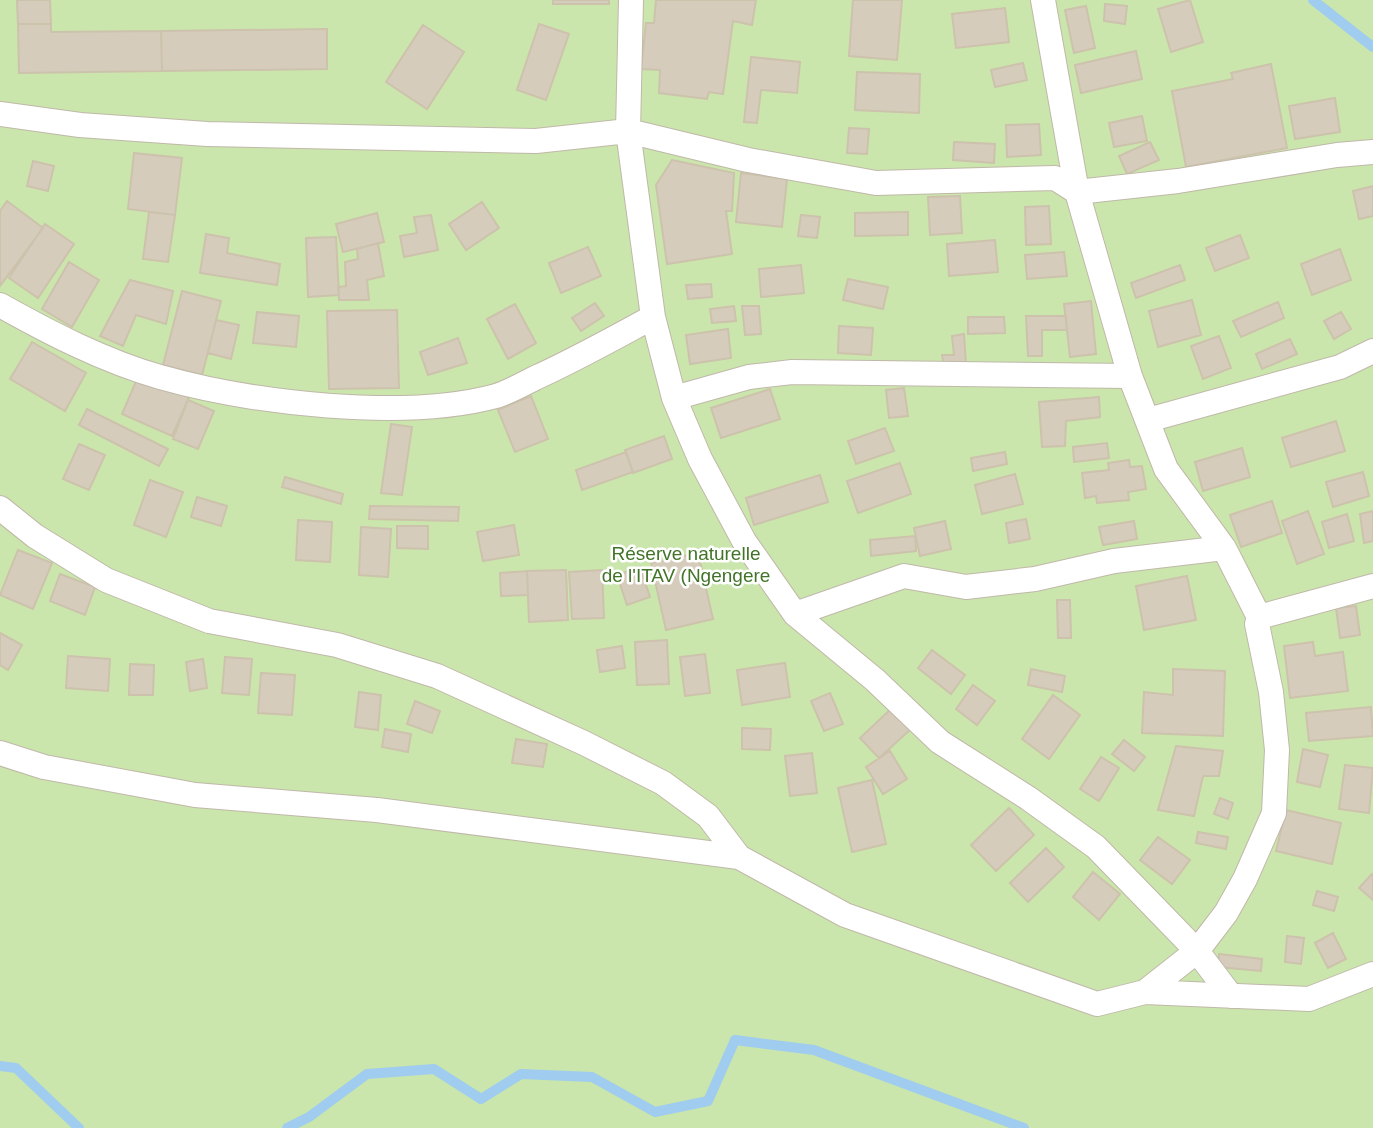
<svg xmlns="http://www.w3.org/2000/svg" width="1373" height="1128" font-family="Arial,sans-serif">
<rect width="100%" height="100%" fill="#f1eee3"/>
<path fill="#cae6ac" d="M0 0H1373V1128H0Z"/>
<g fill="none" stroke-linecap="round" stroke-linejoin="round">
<path stroke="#9fccef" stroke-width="10" d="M1313 0 1373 47
M0 1066 16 1068 79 1128
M287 1128 309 1117 367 1074 434 1069 481 1099 521 1074 592 1077 655 1112 708 1101 735 1040 814 1050 1024 1128"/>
</g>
<path fill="#d6ccbc" stroke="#cdc2ac" stroke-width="2" d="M17 0H50L51 24H18Z
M553 0H609V4H553Z
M656 0H756L752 25 733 21 723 94 709 92 707 99 659 93 660 70 641 69 646 23H654Z
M853 0H902L897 60 849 56Z
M1190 0 1203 42 1171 52 1158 9Z
M1105 4 1127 6 1125 24 1104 21Z
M1086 6 1095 48 1074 53 1065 10Z
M1005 8 1009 42 956 48 952 14Z
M18 24H51V32L161 31 162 71 19 73Z
M539 24 569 34 546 100 517 90Z
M423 25 464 52 427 109 386 82Z
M327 29V69L162 71 161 31Z
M1136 51 1142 79 1081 93 1075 65Z
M751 57 800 62 797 93 761 90 757 123 744 122Z
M1023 63 1027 80 995 87 991 70Z
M1271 64 1287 148 1186 167 1172 91 1233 79 1231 73Z
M857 72 920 74 919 113 855 110Z
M1335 98 1340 132 1295 139 1289 106Z
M1142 116 1147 141 1114 147 1109 123Z
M1039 124 1041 155 1007 157 1006 125Z
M849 128 869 129 867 154 847 153Z
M954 142 995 144 994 163 953 160Z
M1150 142 1159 160 1127 174 1119 156Z
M134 153 182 158 175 215 128 209Z
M672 160 734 173 732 211H726L732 254 667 264 656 185Z
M33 161 54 166 48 191 27 186Z
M741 173 787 179 782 227 736 222Z
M1373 186V216L1359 219 1353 191Z
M960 196 962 233 930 235 928 197Z
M7 201 43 228 0 286V211Z
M482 202 499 228 466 250 449 224Z
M1049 206 1051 244 1026 245 1025 207Z
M149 212 175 215 168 262 143 259Z
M908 212V235L855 236V213Z
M377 213 384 242 343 252 336 224Z
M431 215 438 250 404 257 400 236 417 233 414 217Z
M801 215 820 217 817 238 798 236Z
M45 224 74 244 38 298 9 278Z
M206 234 229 238 227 253 280 264 277 285 200 273Z
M1240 235 1249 258 1215 271 1206 248Z
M336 237 339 295 308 297 306 238Z
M995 240 998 272 949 276 947 244Z
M378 243 384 276 367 280 369 300H339L338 287 346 286 345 262 358 259 357 249Z
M588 247 601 276 561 293 549 263Z
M1340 249 1351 280 1312 295 1301 264Z
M1064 252 1067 276 1027 279 1025 255Z
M69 262 99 280 72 327 42 309Z
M801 265 804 293 761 297 759 269Z
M1180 265 1185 280 1136 298 1131 283Z
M848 279 888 287 883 309 843 300Z
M130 280 173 291 166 324 136 315 123 346 100 336Z
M711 284 712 297 688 299 686 285Z
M182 291 221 301 202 375 163 365Z
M1192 300 1201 335 1158 347 1149 311Z
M1091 301 1096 354 1070 357 1064 304Z
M1278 302 1284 318 1241 337 1233 321Z
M595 303 604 316 581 331 572 318Z
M515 304 536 343 508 359 487 319Z
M734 306 736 321 712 323 710 309Z
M742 306H759L761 334 745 335Z
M397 310 399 388 329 389 327 311Z
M257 312 299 316 296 347 253 343Z
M1341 312 1351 329 1334 339 1324 321Z
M1026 316H1066L1067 330H1042V356H1028Z
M968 317H1004L1005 333 968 334Z
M216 320 239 325 231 359 208 353Z
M839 326 873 328 871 355 838 353Z
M728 329 731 358 690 364 686 335Z
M964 334 966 365 944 366 942 355H954L952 336Z
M1219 336 1231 368 1203 379 1191 346Z
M458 338 467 363 428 375 420 352Z
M1290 339 1297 354 1262 369 1256 354Z
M32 342 86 373 65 411 10 379Z
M140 372 190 395 172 436 122 414Z
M904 388 908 416 889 418 886 390Z
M770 389 780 419 721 438 711 408Z
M531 396 548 439 515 452 498 410Z
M1099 397 1100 417 1066 421 1065 446 1042 447 1039 402Z
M188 400 214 411 198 449 173 439Z
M87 409 168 449 159 466 79 425Z
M1336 421 1345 451 1291 467 1282 438Z
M391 424 412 427 402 495 381 493Z
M885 428 894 451 856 464 848 441Z
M664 436 672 459 633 473 625 450Z
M1107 443 1109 458 1074 462 1073 447Z
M79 444 105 455 89 490 63 479Z
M1242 448 1250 477 1203 491 1195 462Z
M626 452 633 472 582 490 576 470Z
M1005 452 1007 464 973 471 971 458Z
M1129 460 1130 467 1142 466 1146 489 1128 492 1129 500 1097 503 1096 496 1085 498 1082 473 1109 470 1108 463Z
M900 463 911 494 858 513 847 481Z
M1363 472 1369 496 1333 507 1326 482Z
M1015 474 1023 504 982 514 975 485Z
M820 475 828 502 754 525 746 498Z
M285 477 343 494 341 504 282 487Z
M150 480 183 492 166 537 134 525Z
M197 497 227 506 221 526 191 517Z
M1272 501 1282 533 1241 547 1230 515Z
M370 506 459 507 458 521 369 519Z
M1308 511 1324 554 1297 564 1282 521Z
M1373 511V541L1364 543 1360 514Z
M1347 514 1354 541 1329 548 1322 522Z
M1026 519 1030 539 1009 543 1006 523Z
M298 520 332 522 330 562 296 560Z
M945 521 951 549 920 556 914 528Z
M1134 521 1137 539 1103 545 1099 527Z
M514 525 519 555 483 561 477 532Z
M397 526H428V549L397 548Z
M361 527 391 529 388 577 359 575Z
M915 536 916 551 871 556 870 540Z
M18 550 52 563 33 609 0 595Z
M698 553 713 619 666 630 651 563Z
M640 567 650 597 627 605 617 575Z
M566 570 568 620 529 622 527 571Z
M602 570 604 618 572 619 569 572Z
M527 571 528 595 501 596 500 573Z
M60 574 95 587 85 615 50 601Z
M1187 576 1196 620 1144 630 1136 586Z
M1057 600H1070L1071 638H1058Z
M1356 606 1360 635 1340 638 1336 608Z
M0 633 22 645 8 670 0 665Z
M667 640 669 684 637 685 635 642Z
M1313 642 1315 656 1343 652 1348 691 1290 698 1284 646Z
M622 646 625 668 600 672 597 650Z
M932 650 965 675 951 694 918 668Z
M705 654 710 693 685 696 680 657Z
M68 656 110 659 108 691 66 688Z
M225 657 252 659 249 695 222 693Z
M203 659 207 688 190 691 186 662Z
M785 663 790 697 742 705 737 670Z
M130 664 154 665 153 695H129Z
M1031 669 1065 676 1062 692 1028 685Z
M1173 669 1225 671 1223 736 1142 733 1144 692 1173 695Z
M261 673 295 675 292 715 258 713Z
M973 685 995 701 977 725 956 709Z
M359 692 381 695 378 730 355 727Z
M830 693 843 724 824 731 811 701Z
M1053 695 1080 715 1049 759 1022 739Z
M415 701 440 711 432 733 407 724Z
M1371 707 1373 736 1309 741 1306 713Z
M892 708 911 729 879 758 860 738Z
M742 728 771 729 770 750 742 749Z
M385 729 411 734 408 752 382 747Z
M516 739 547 744 543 767 512 763Z
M1124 740 1145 757 1134 771 1112 754Z
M1176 746 1223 751 1219 776H1203L1194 816 1158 810Z
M1303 749 1328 755 1320 787 1297 782Z
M890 751 907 779 883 794 866 767Z
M812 753 817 793 790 796 785 756Z
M1101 757 1119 768 1099 801 1080 789Z
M1345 765 1373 768 1369 813 1339 809Z
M872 780 886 844 852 852 838 788Z
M1220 798 1233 803 1228 819 1214 814Z
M1009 808 1034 835 996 871 971 845Z
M1286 810 1341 823 1332 864 1276 851Z
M1198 832 1228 837 1226 849 1196 843Z
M1158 837 1190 860 1172 884 1140 860Z
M1046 848 1064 867 1028 902 1010 883Z
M1093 872 1120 894 1099 920 1073 897Z
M1372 874 1373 875V900L1359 888Z
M1317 891 1338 897 1334 911 1313 905Z
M1333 933 1346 959 1328 968 1315 943Z
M1287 936 1304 938 1301 964 1285 962Z
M1219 954 1262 959 1261 971 1218 967Z"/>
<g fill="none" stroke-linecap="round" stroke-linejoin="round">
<defs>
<path id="minor" d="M631 0 628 131 653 317 674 398 700 459 744 541 795 614 875 680 940 742 1028 798 1096 847 1197 951 1231 996
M1043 0 1077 192 1130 376 1166 469 1224 548 1259 617 1257 624 1271 692 1277 750 1274 813 1245 879 1226 913 1197 951 1145 992
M0 114 80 125 207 134 536 141 628 131 748 160 876 183 1055 178 1077 192 1178 181 1337 155 1373 152
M0 305C50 333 104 361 160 377 252 403 404 421 496 396 509 392 523 384 535 378 575 360 614 338 653 317
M674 398 749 377 792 372 1130 376
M1148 420 1340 367 1373 351
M0 508 35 536 106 580 209 621 337 645 437 676 584 743 663 783 708 816 739 857
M795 614 904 576 966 587 1035 579 1114 561 1224 548
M1259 617 1373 586
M0 753 44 767 195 795 377 810 739 857 845 915 1097 1004 1145 992 1309 999 1373 974"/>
</defs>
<use href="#minor" stroke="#c0b8a9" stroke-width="26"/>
<use href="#minor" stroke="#fff" stroke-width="24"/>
</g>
<g text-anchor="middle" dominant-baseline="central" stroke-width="5" stroke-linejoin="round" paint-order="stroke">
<g font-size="19" fill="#427428" stroke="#fff">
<text x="686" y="553">Réserve naturelle<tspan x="686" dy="22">de l'ITAV (Ngengere</tspan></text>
</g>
</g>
</svg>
